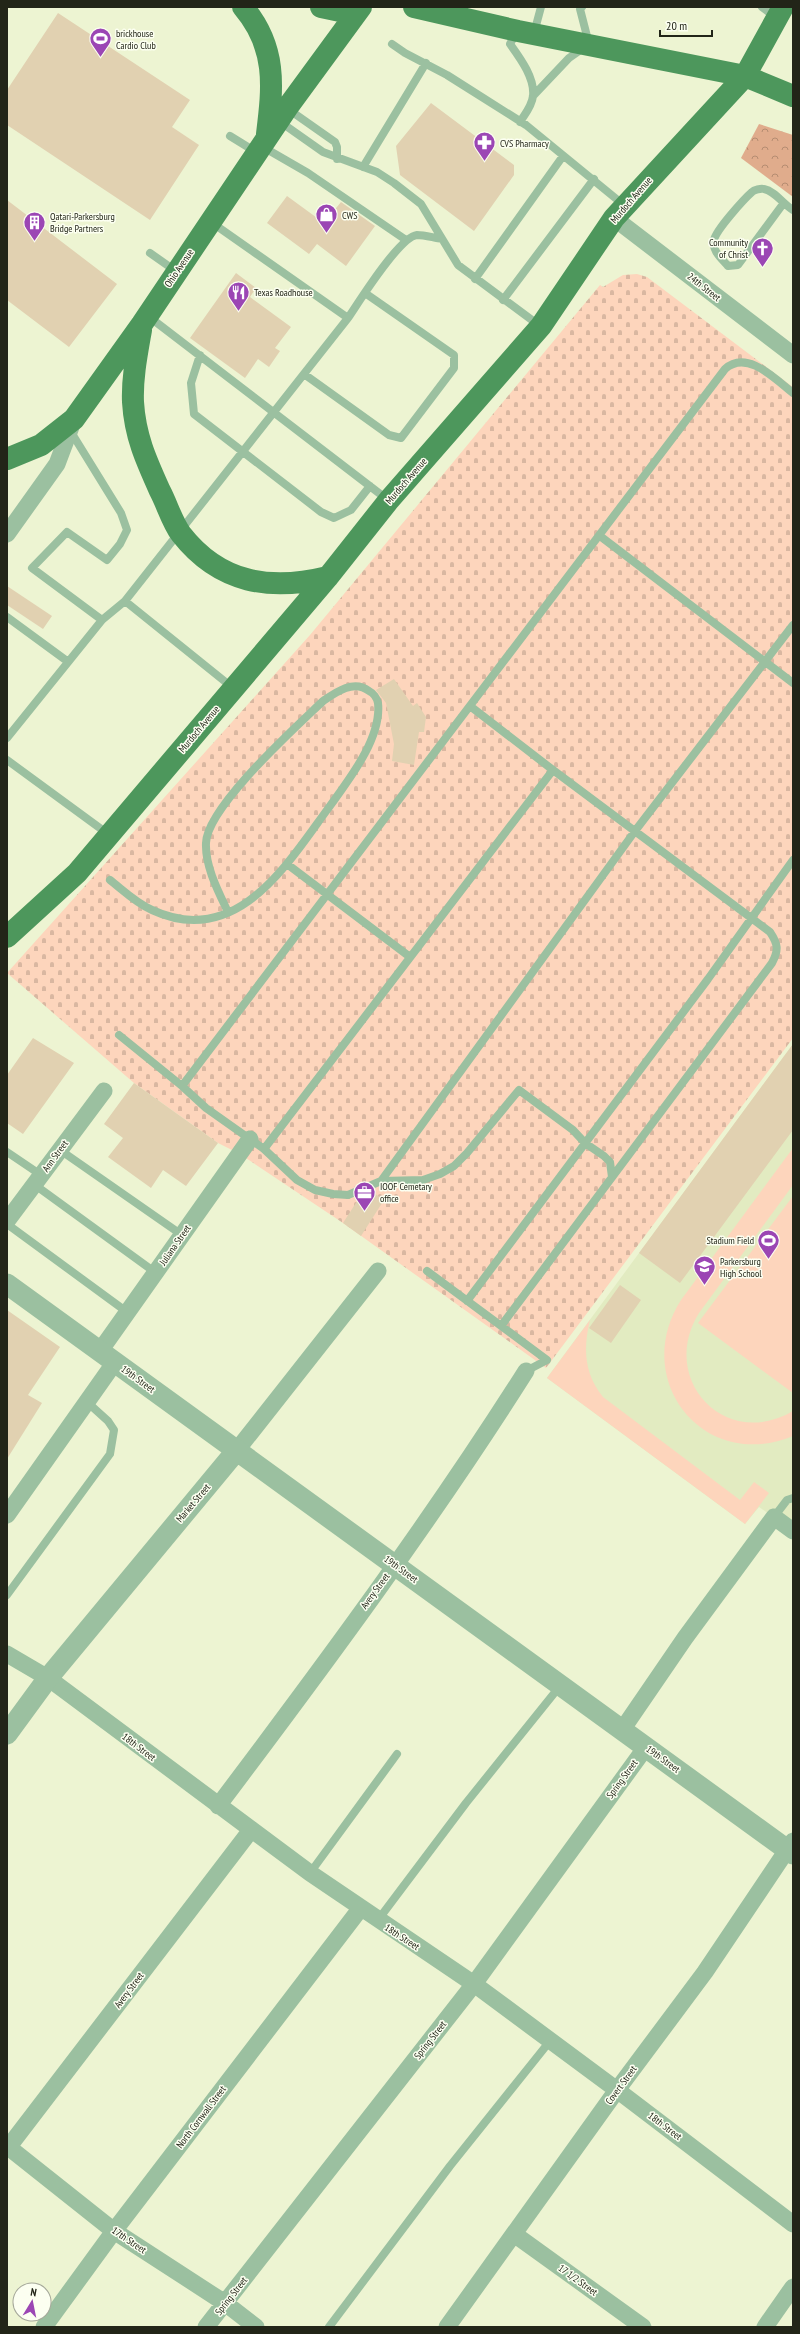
<svg xmlns="http://www.w3.org/2000/svg" width="800" height="2334" font-family="'PT Sans Narrow',sans-serif">
<defs>
<pattern id="forest-crowns" width="20" height="18" patternUnits="userSpaceOnUse"><rect width="20" height="18" fill="#e0ac8c"/><path d="M2 6a3 3 0 1 1 6 0M12 15a3 3 0 1 1 6 0" fill="none" stroke="#b58c71"/></pattern>
<pattern id="cemetery-stones" width="16" height="16" patternUnits="userSpaceOnUse"><rect width="16" height="16" fill="#fdd5bc"/><path d="M2 7V4a2 2 0 0 1 4 0v3zM10 15v-3a2 2 0 0 1 4 0v3z" fill="#d9b7a1"/></pattern>
</defs>
<rect width="100%" height="100%" fill="#edf4d2"/>
<path fill="#e2ebc1" d="M793 1044V1531L759 1507 745 1524 547 1378Z"/>
<path fill="#fdd5bc" d="M793 1148V1185L699 1313C658 1379 725 1451 793 1411V1436C704 1473 630 1380 681 1300Z
M793 1196V1393L698 1323Z
M590 1320C583 1349 584 1373 603 1397L740 1500 754 1482 769 1493 745 1524 547 1378Z"/>
<path fill="url(#forest-crowns)" d="M759 124 793 135V197L741 158Z"/>
<path fill="url(#cemetery-stones)" d="M637 274 647 277 793 387V1038L546 1368 343 1223 240 1154 218 1143 134 1083 7 973 310 635 600 285 603 287 623 275Z"/>
<path fill="#e1d1b1" d="M58 13 190 100 172 127 199 145 150 220 7 125V90Z
M431 103 514 165V175L474 231 400 175 396 146Z
M287 196 324 223 341 202 375 226 346 266 317 244 309 254 267 223Z
M7 200 117 284 69 347 7 300Z
M236 273 256 288 250 297 291 327 275 348 280 351 269 367 258 359 245 378 190 338Z
M7 586 52 616 43 629 7 605Z
M394 679 413 706 417 703 426 717 424 732H419L414 765 392 761 394 744 386 703 376 690Z
M33 1038 74 1063 23 1134 7 1123V1075Z
M793 1044V1130L680 1283 639 1253Z
M134 1083 218 1143 186 1186 163 1170 151 1188 108 1157 123 1138 104 1124Z
M371 1191 384 1200 361 1236 343 1223 361 1195Z
M620 1285 641 1300 611 1343 589 1328Z
M7 1310 60 1347 28 1395 42 1403 7 1459Z"/>
<g fill="none" stroke-linecap="round" stroke-linejoin="round">
<path stroke="#9bc0a0" stroke-width="8" d="M762 7 775 17
M517 31 510 44C520 58 535 78 533 96 532 106 525 114 520 122
M534 33 541 7
M392 44 405 53 447 75 526 125 625 206
M533 96 569 58 589 44 580 9 582 7
M288 109 335 142 337 147V159
M279 121 323 152 377 172 394 183 421 204 458 265 540 326
M230 136 256 152
M263 147 308 173 406 240
M363 167 426 63
M783 204 738 265 728 266C721 258 712 251 714 240 716 230 744 199 752 192 754 190 761 188 764 189 775 191 783 204 793 210
M150 253 177 272
M475 279 563 156
M503 300 594 179
M148 316 388 500
M348 318C359 302 399 237 417 235 425 235 434 238 442 239
M200 355 191 383 194 414 321 512 334 518 351 510 370 486
M304 374 389 435 401 438 454 368V355L365 293
M71 432 121 513 127 530 120 544 107 560 67 532 32 568 102 620
M600 536 793 683
M125 601 348 318 211 222
M7 617 67 661
M470 706 553 770 770 932C778 944 779 950 772 963L501 1326
M7 738 102 620 125 601 233 688
M7 760 108 834
M287 864 410 957
M110 880C124 891 136 903 152 910 236 949 286 866 327 810 347 782 382 739 378 703 377 698 373 693 369 691 354 679 336 692 323 701 296 727 207 807 206 843 205 866 218 891 228 912
M119 1035 182 1086 206 1108 264 1149 297 1180 315 1190 333 1194 348 1195 381 1181 423 1180 440 1174 454 1166 467 1153 519 1090 573 1130 585 1143 604 1156 610 1162 612 1177
M182 1086 725 369C747 349 775 379 793 393
M264 1149 553 770
M60 1150 182 1235
M7 1152 41 1175
M381 1181 635 831 793 625
M35 1185 156 1273
M7 1224 127 1312
M427 1271 547 1360 526 1371
M467 1301 708 979 793 860
M774 1517 787 1500 793 1498
M7 1595 110 1454 114 1430 108 1421 87 1402
M310 1873 397 1754
M378 1920 466 1803 560 1686
M329 2327 450 2166 550 2041"/>
<path stroke="#9bc0a0" stroke-width="17" d="M614 218 793 355
M7 534 57 464 74 419
M7 1221 104 1091
M100 1351 250 1139
M237 1450 378 1271
M7 1515 115 1362
M7 1654 48 1678 310 1873 474 1984 617 2090 793 2224
M622 1730 685 1638 774 1517 793 1531
M218 1806C325 1664 431 1521 526 1371
M7 2146 114 2231 225 2303 256 2327
M7 2149 251 1830
M514 2234 643 2327
M44 2327 114 2231 360 1909
M206 2327 474 1984 646 1747
M447 2327 617 2090 705 1972 793 1841
M765 2327 793 2287"/>
<path stroke="#9bc0a0" stroke-width="21" d="M7 1284 793 1854
M7 1734 48 1678 237 1450"/>
<path stroke="#4d975c" stroke-width="22" d="M243 7C277 47 273 86 267 134
M321 7 340 11 347 7
M414 7 518 31 745 76 793 96
M141 330C137 353 132 378 133 402 135 436 146 460 160 491 167 504 172 522 181 534 220 584 271 591 328 577
M7 459 41 445 74 419 142 324 287 108 361 7
M7 937 77 873 328 577 389 500 541 326 614 218 745 76 783 7"/>
</g>
<defs>
<symbol id="stadium-pin" viewBox="-11 -11 22 30"><path d="M0 17L-7.5 6A9.5 9.5 0 1 1 7.5 6Z" fill="#9b46b4" stroke="#fcfff1"/><path d="M0-5a6.5 5 0 1 0 0 10a6.5 5 0 1 0 0-10ZM-3.5-1.8h7v3.6h-7Z" fill="#fff"/></symbol>
<symbol id="pharmacy-pin" viewBox="-11 -11 22 30"><path d="M0 17L-7.5 6A9.5 9.5 0 1 1 7.5 6Z" fill="#9b46b4" stroke="#fcfff1"/><path d="M-2-6h4v4h4v4h-4v4h-4v-4h-4v-4h4Z" fill="#fff"/></symbol>
<symbol id="shop-pin" viewBox="-11 -11 22 30"><path d="M0 17L-7.5 6A9.5 9.5 0 1 1 7.5 6Z" fill="#9b46b4" stroke="#fcfff1"/><path d="M-5-2.5h2.3a2.7 3.5 0 0 1 5.4 0H5L5.5 6h-11ZM-1.5-2.5h3a1.5 2.3 0 0 0-3 0Z" fill="#fff"/></symbol>
<symbol id="building-pin" viewBox="-11 -11 22 30"><path d="M0 17L-7.5 6A9.5 9.5 0 1 1 7.5 6Z" fill="#9b46b4" stroke="#fcfff1"/><path d="M-4-6H4V6H1V3H-1V6H-4ZM-2.5-4.3h1.7v1.8h-1.7ZM.8-4.3h1.7v1.8H.8ZM-2.5-1h1.7V.8h-1.7ZM.8-1h1.7V.8H.8Z" fill="#fff"/></symbol>
<symbol id="church-pin" viewBox="-11 -11 22 30"><path d="M0 17L-7.5 6A9.5 9.5 0 1 1 7.5 6Z" fill="#9b46b4" stroke="#fcfff1"/><path d="M-1.2-6h2.4v3.5h3.3v2.4h-3.3V6h-2.4V-.1h-3.3v-2.4h3.3Z" fill="#fff"/></symbol>
<symbol id="restaurant-pin" viewBox="-11 -11 22 30"><path d="M0 17L-7.5 6A9.5 9.5 0 1 1 7.5 6Z" fill="#9b46b4" stroke="#fcfff1"/><path d="M-5-6h1v4h1v-4h1v4h1v-4h1v5L-1.5 .5V6h-2V.5L-5-1ZM5-6V6H3V1.5H1.5Q1.5-4 5-6Z" fill="#fff"/></symbol>
<symbol id="office-pin" viewBox="-11 -11 22 30"><path d="M0 17L-7.5 6A9.5 9.5 0 1 1 7.5 6Z" fill="#9b46b4" stroke="#fcfff1"/><path d="M-6-3h4V-5.5h4V-3h4V5H-6ZM-1-4.5V-3h2v-1.5ZM-6 0V1H6V0Z" fill="#fff"/></symbol>
<symbol id="school-pin" viewBox="-11 -11 22 30"><path d="M0 17L-7.5 6A9.5 9.5 0 1 1 7.5 6Z" fill="#9b46b4" stroke="#fcfff1"/><path d="M0-5L7-2L0 1L-7-2ZM-4 1L0 2.5L4 1V4Q0 6-4 4Z" fill="#fff"/></symbol>
</defs>
<g fill-rule="evenodd">
<use href="#stadium-pin" x="88" y="26" width="25" height="34"/>
<use href="#pharmacy-pin" x="472" y="130" width="25" height="34"/>
<use href="#shop-pin" x="314" y="202" width="25" height="34"/>
<use href="#building-pin" x="22" y="210" width="25" height="34"/>
<use href="#church-pin" x="750" y="236" width="25" height="34"/>
<use href="#restaurant-pin" x="226" y="280" width="25" height="34"/>
<use href="#office-pin" x="352" y="1180" width="25" height="34"/>
<use href="#stadium-pin" x="756" y="1228" width="25" height="34"/>
<use href="#school-pin" x="692" y="1254" width="25" height="34"/>
</g>
<g text-anchor="middle" dominant-baseline="central" stroke-width="3" stroke-linejoin="round" paint-order="stroke">
<g font-size="10" fill="#222518" stroke="#fcfff1" text-anchor="start">
<text x="116" y="33">brickhouse<tspan x="116" dy="12">Cardio Club</tspan></text>
<text x="500" y="143">CVS Pharmacy</text>
<text x="342" y="215">CWS</text>
<text x="50" y="216">Qatari-Parkersburg<tspan x="50" dy="12">Bridge Partners</tspan></text>
<text x="748" y="242" text-anchor="end">Community<tspan x="748" dy="12">of Christ</tspan></text>
<text x="254" y="292">Texas Roadhouse</text>
<text x="380" y="1186">IOOF Cemetary<tspan x="380" dy="12">office</tspan></text>
<text x="754" y="1240" text-anchor="end">Stadium Field</text>
<text x="720" y="1261">Parkersburg<tspan x="720" dy="12">High School</tspan></text>
</g>
<g font-size="10" fill="#222518" stroke="#fcfff1">
<text transform="translate(631 200) rotate(-49)">Murdoch Avenue</text>
<text transform="translate(179 268) rotate(-56)">Ohio Avenue</text>
<text transform="translate(704 287) rotate(38)">24th Street</text>
<text transform="translate(406 481) rotate(-49)">Murdoch Avenue</text>
<text transform="translate(199 729) rotate(-50)">Murdoch Avenue</text>
<text transform="translate(55 1156) rotate(-54)">Ann Street</text>
<text transform="translate(175 1245) rotate(-55)">Juliana Street</text>
<text transform="translate(138 1379) rotate(36)">19th Street</text>
<text transform="translate(193 1503) rotate(-50)">Market Street</text>
<text transform="translate(401 1569) rotate(36)">19th Street</text>
<text transform="translate(375 1591) rotate(-54)">Avery Street</text>
<text transform="translate(139 1747) rotate(37)">18th Street</text>
<text transform="translate(663 1759) rotate(36)">19th Street</text>
<text transform="translate(622 1779) rotate(-54)">Spring Street</text>
<text transform="translate(402 1937) rotate(33)">18th Street</text>
<text transform="translate(129 1990) rotate(-53)">Avery Street</text>
<text transform="translate(430 2040) rotate(-52)">Spring Street</text>
<text transform="translate(621 2085) rotate(-54)">Covert Street</text>
<text transform="translate(201 2117) rotate(-53)">North Cornwall Street</text>
<text transform="translate(665 2126) rotate(37)">18th Street</text>
<text transform="translate(129 2240) rotate(34)">17th Street</text>
<text transform="translate(578 2280) rotate(36)">17 1/2 Street</text>
<text transform="translate(231 2296) rotate(-52)">Spring Street</text>
</g>
</g>
<rect width="800" height="2334" fill="none" stroke="#222518" stroke-width="16"/>
<g transform="translate(32 2302) rotate(10)"><circle r="19" fill="#fcfff1" stroke="#a5a89a"/>
<path d="M0-3L7 15L0 10L-7 15Z" fill="#9b46b4"/>
<text y="-6" font-size="11" font-weight="bold" text-anchor="middle" fill="#222518">N</text>
</g>
<path d="M660 30v6h52v-6" fill="none" stroke="#222518" stroke-width="2"/>
<text x="666" y="30" font-size="12" fill="#222518" stroke="#fcfff1" stroke-width="3" paint-order="stroke">20 m</text>
</svg>
